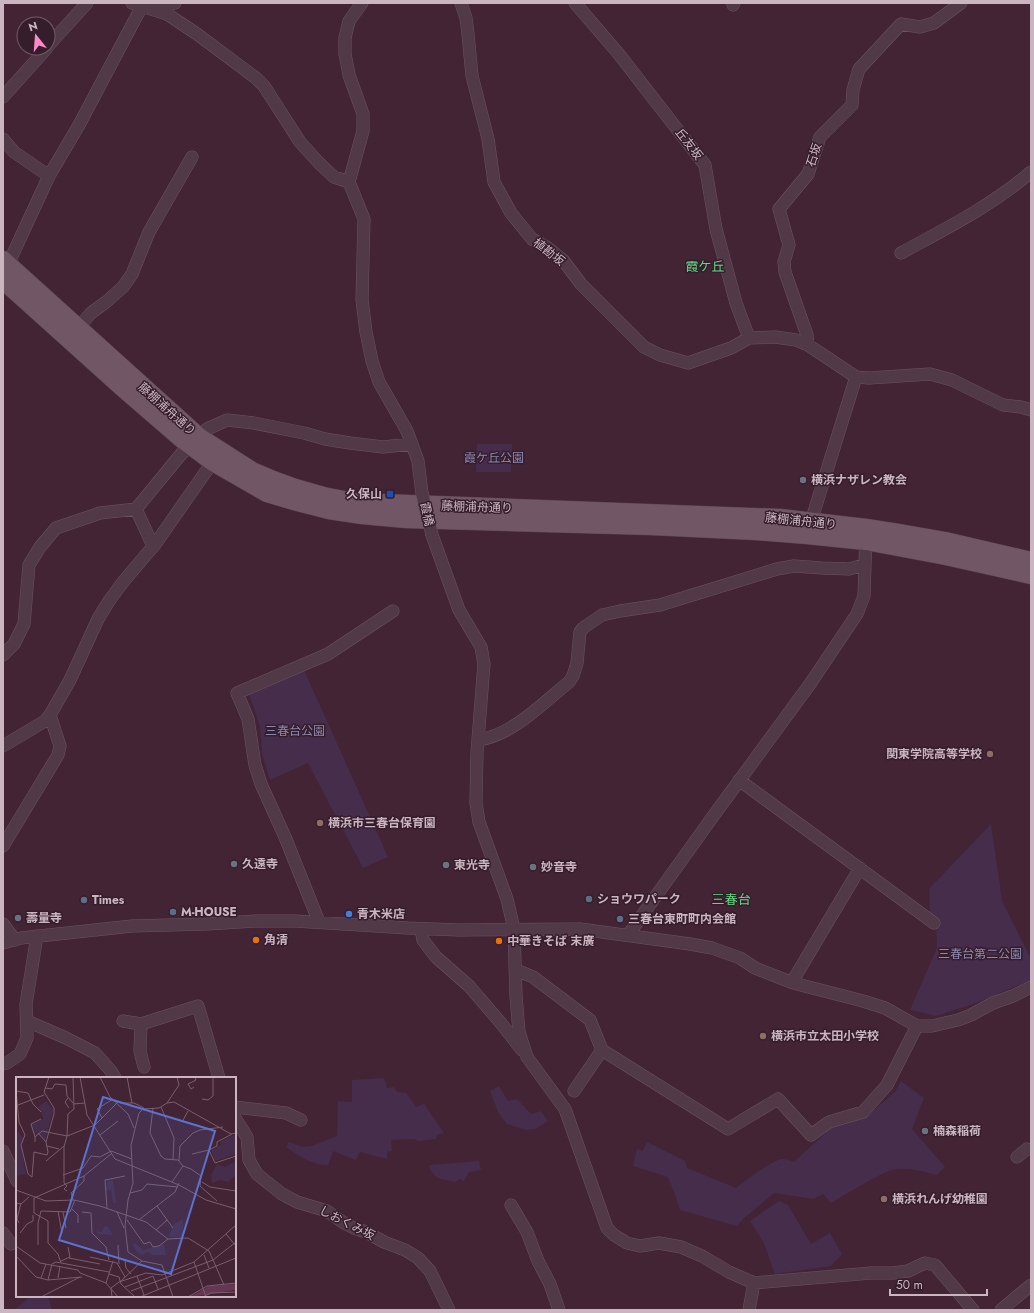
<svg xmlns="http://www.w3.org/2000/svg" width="1034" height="1313" font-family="Jost,'Noto Sans JP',sans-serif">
<rect width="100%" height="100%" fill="#422435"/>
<path fill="#462d4c" d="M477 444H512L511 472H476Z
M304 670 388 857 363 868 308 763 270 780 262 753 260 726 249 694Z
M991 824 1002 901 1031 959V980L976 1003 936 1016 910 1010 937 948 936 920 930 917 929 889Z
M384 1078 387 1088 394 1087 397 1092 406 1093 416 1107 424 1104 444 1133 437 1135 436 1139 418 1141 415 1139 391 1140 392 1151 387 1152V1159L360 1152 356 1160 333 1151 328 1165C312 1166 298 1155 286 1147L289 1142 303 1147 312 1146 337 1136 338 1101 352 1102V1080Z
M901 1081 924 1098 912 1129 945 1167 937 1175C925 1172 911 1168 897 1169 886 1169 843 1196 831 1203L823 1194 813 1199 774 1193 743 1219 737 1226 680 1210 674 1192 668 1177 633 1166 637 1149 643 1151 647 1142 685 1161 687 1168 736 1188C743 1182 774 1159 782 1159 786 1159 790 1160 794 1162L832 1127 868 1115 895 1092Z
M499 1086 508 1101 517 1099 531 1114 541 1111 548 1121 535 1129 526 1130 507 1124 498 1112 490 1091Z
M479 1161 481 1170 469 1172 464 1181 459 1179 456 1182C442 1179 433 1180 429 1165Z
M779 1201 788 1205 811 1244 830 1233 842 1254 831 1266 775 1274 763 1241 750 1221Z
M27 1296H48L52 1310H14L28 1299Z"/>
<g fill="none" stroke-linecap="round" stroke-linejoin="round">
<defs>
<path id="minor" d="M132 3 167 14 197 34 256 78 264 86 300 142 319 163 334 177 349 182
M362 3 349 21 345 38V54L349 75 363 114V131L349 182 364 219 362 300 366 332 372 361 379 382 407 431 418 461 422 493
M461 3 466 18 468 34 472 76 488 139 494 182 511 213 532 239 548 248 563 260 581 284 644 347 660 355 688 363 731 348 749 338 775 337 796 340 808 345 856 377 869 378 930 374 952 380 1003 405 1021 407 1031 410
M575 3 618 53 705 165 716 229 736 303 749 338
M733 5 734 3
M151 9 175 3
M48 46 87 3
M3 97 47 48
M3 139 14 152 49 176
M901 253C945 229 993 205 1031 172
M3 263 6 262 12 256 49 176 79 125 142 6
M78 328 91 313 106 302 123 287 132 274 149 232 192 157
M808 345 807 335 785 272 784 262 789 245 779 209 808 174 820 137 852 105 853 90 859 69 901 24 920 27 934 23 961 3
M136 509 153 546
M809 528 856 377
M432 535 459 610 481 647 484 664 477 752 476 803 479 822 507 899 514 929 516 996 519 1032 527 1057 565 1109 607 1228 614 1235 627 1243 640 1246 659 1243 681 1247 702 1256 729 1272 754 1283 871 1273H893L908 1271 925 1263 935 1265 973 1310
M3 655 14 644 24 624 29 565 40 547 56 528 100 513 136 509 182 453 191 446 207 429 227 420 254 423 304 433 325 439 350 443 383 447 412 444
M478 740C513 735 543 703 569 682L573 676 577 663 580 632 583 628 602 615 620 611 660 605 777 569 794 566 822 568 849 569 864 565
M3 746 45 721 50 715 70 680 98 619 109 601 123 582 156 543 216 457
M739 780 934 923
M3 846 58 755 60 746 50 715
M319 922 285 837 261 784 255 765 248 719 237 693 328 654 393 611
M3 924 15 940
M421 929 423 940 436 957 469 986 500 1022 522 1050
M628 935 714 815 810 684 857 614 864 596 866 533
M3 943 21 938 132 926 207 924 257 921H295L408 928 459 930 580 929 690 944 712 948 740 958 755 968 793 983 863 1001 885 1008 917 1026H932L958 1020 971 1015 993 1003 1013 996 1031 987
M516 970 533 977 590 1020 602 1050 728 1129 778 1099 811 1135 829 1122 863 1112 887 1085 917 1026
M792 982 860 868
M27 1021 66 1038 95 1053 111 1071 115 1078
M123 1021 141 1024 198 1006 219 1078
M141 1024 140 1051 144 1067
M3 1064 7 1063 20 1054 27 1038 26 1004 37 936
M574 1091 602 1050
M235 1107 286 1113 301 1120
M235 1118 247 1137 249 1160 257 1174 282 1194 297 1202 327 1211 344 1223 354 1228 366 1232 384 1242 405 1250 418 1258 430 1271 449 1310
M3 1151 17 1181
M1017 1157 1027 1149
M511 1205 527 1232 538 1261 550 1284 559 1310
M3 1233 11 1244
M749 1310 754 1283
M1001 1310 1031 1285"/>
<path id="primary" d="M3 260 199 437 252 471 273 480 295 488 323 496 354 502 780 518 866 528 898 533 945 541 1031 561
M3 280 123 388 182 439 213 462 267 493 294 501 329 510 362 515 406 519 651 526 756 531 807 535 866 541 946 556 1031 575"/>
</defs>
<use href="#minor" stroke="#6b5461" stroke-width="13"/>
<use href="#primary" stroke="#5a4250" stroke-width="19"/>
<use href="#minor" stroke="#513947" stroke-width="12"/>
<use href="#primary" stroke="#715766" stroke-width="18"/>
<defs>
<path id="minor-bridge" d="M422 493 432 535"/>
</defs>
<use href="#minor-bridge" stroke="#6b5461" stroke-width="13" stroke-linecap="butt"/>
<use href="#minor-bridge" stroke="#513947" stroke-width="12"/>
</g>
<g fill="#6b7280" stroke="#361d2c" stroke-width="1.5">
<circle cx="803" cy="480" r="4"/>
<circle cx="234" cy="864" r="4"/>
<circle cx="446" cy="865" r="4"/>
<circle cx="533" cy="867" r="4"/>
<circle cx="18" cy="918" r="4"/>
<circle cx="925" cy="1131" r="4"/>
</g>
<rect fill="#1a4fb4" stroke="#361d2c" stroke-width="1.5" x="386" y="490" width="8" height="8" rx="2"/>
<g fill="#8d6e63" stroke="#361d2c" stroke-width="1.5">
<circle cx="990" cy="754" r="4"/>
<circle cx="320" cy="823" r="4"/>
<circle cx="763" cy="1036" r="4"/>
<circle cx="884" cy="1199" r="4"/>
</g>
<g fill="#5c6f8a" stroke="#361d2c" stroke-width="1.5">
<circle cx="589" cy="899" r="4"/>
<circle cx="84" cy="900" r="4"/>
<circle cx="173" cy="912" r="4"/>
<circle cx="620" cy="919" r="4"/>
</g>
<circle fill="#3f7fe0" stroke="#361d2c" stroke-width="1.5" cx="349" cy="914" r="4"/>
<g fill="#e8710a" stroke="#361d2c" stroke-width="1.5">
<circle cx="256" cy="940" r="4"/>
<circle cx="499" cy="941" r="4"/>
</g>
<g text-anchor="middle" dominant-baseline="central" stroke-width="3" stroke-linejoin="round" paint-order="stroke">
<g font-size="12" fill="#cbb5c1" stroke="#361d2c">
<text transform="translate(689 144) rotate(52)">丘友坂</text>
<text transform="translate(814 155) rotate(-72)">石坂</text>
<text transform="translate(549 252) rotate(38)">植勘坂</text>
<text transform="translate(167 409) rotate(42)">藤棚浦舟通り</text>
<text transform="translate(477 507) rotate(2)">藤棚浦舟通り</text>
<text transform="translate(427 514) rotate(77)">霞橋</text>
<text transform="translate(801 521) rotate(6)">藤棚浦舟通り</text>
<text transform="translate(347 1223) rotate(27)">しおくみ坂</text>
</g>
<g font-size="12" fill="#8c89b1" stroke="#361d2c">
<text x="494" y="458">霞ケ丘公園</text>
<text x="295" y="731">三春台公園</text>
<text x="980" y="954">三春台第二公園</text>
</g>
<g font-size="12" font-weight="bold" fill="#cbb5c1" stroke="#361d2c" text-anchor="start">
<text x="811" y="480">横浜ナザレン教会</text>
<text x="382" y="494" text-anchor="end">久保山</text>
<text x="982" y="754" text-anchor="end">関東学院高等学校</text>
<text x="328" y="823">横浜市三春台保育園</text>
<text x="242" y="864">久遠寺</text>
<text x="454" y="865">東光寺</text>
<text x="541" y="867">妙音寺</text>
<text x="597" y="899">ショウワパーク</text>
<text x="92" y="900">Times</text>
<text x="181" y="912">M-HOUSE</text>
<text x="357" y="914">青木米店</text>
<text x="26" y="918">壽量寺</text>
<text x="628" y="919">三春台東町町内会館</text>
<text x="264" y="940">角清</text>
<text x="507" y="941">中華きそば 末廣</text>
<text x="771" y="1036">横浜市立太田小学校</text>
<text x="933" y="1131">楠森稲荷</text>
<text x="892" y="1199">横浜れんげ幼稚園</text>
</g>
<g font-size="13" fill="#62da84" stroke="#361d2c">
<text x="705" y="266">霞ケ丘</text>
<text x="731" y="899">三春台</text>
</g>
</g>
<g transform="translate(16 1077)">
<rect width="220" height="220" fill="#422435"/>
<path d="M30 24 37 33 29 65 22 55 20 59 17 56 16 47 28 41 22 30ZM3 55 8 63 5 68 10 97 0 99V56ZM220 57V77L199 84 195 73 205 68V64ZM220 84V98L212 105 204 103 196 106 195 98 201 87 209 90ZM97 103 100 126H97L95 113 90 114V111L91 104ZM167 142V161L152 160 158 147ZM89 149 92 150 97 158 83 157 80 154 85 155ZM119 166 127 173 148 167 150 178H137L131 175 126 178 120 174 117 168Z" fill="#462d4c"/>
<path d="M220 207V213L174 220 193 209Z" fill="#673652"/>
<path fill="none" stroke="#795e6d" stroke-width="1" d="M64 0 71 38 99 82 163 108 190 123 220 132M84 0 94 20 112 37 118 51M111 0 116 26M178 10 175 12 172 7 180 3 179 0M29 11 36 12 39 7 50 8 51 19 57 26M0 14 3 45 9 58 5 68 12 97 16 100 18 75 31 78 32 75 30 65 22 56M0 14 12 16 17 27 25 35M52 21 49 25 53 31M186 22 192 23 197 19V0M104 26H118L128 31M151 26 158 25 215 57 220 56M57 27 69 26M2 28 28 18M145 30 158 61 157 82M137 31 134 56 145 79 149 82 162 83 167 89 175 92 185 99 184 109 201 124M86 41 81 32 97 22M166 45 172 34M84 58 102 44M51 59 79 48 102 25M19 60 15 47 25 42M19 65V60L26 54 51 59M30 65 38 37V31L28 15 33 0M31 69 43 72M193 73 199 86 220 79M176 77 193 73 201 69V65L216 57M30 84 48 69M163 84 164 69 177 56 184 53 207 50M47 98 67 91 75 79 84 80 95 74 116 82M156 105 167 89M186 105 194 110 220 114M48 106V70L51 59 52 37 58 32 57 0M48 106 51 109 48 112 51 114M0 113 30 124 58 123 84 129 130 145 152 162 172 161 193 174 208 208M114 116 126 113 131 107 162 110M18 121 68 99 95 77M18 121V136L32 144V166L42 177 45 186M57 122 55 116 68 104V99M0 126 5 127 13 120M141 129 157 151M91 131 89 103 109 99M56 132 62 138V146M42 134 46 156M47 135 50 151M66 135 75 136 76 156 90 170 93 183M101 135 108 151M124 142 159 115 163 106M111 143 128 167 134 165 137 170 143 169 152 162M3 146 1 142 5 126M140 153 151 143M4 156 11 147 17 144V138M210 157 220 169M22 168V146L25 134 54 135 59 123M102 168 103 187M0 169 24 186 62 193 64 196 90 206 102 220M188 178 193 191M0 179 20 200 32 203 66 200M74 180 101 186 109 200M53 181 84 187M45 184 54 180 52 170M109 184 110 191 115 197M178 185 190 220M93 197 103 200 105 207 119 220M121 199 128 218M137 199 142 212M25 201 30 187M42 201 44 189M32 203 36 187 40 185 93 195M105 204 126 184M90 206 97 184M109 210 137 199M115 214 197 183 220 165M25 220 64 200M96 220 95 211 103 205 130 196 146 198 178 185 220 148M124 220 220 181M157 220 146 188 126 184 112 175 109 149 112 123 117 106 115 68 123 36 127 32 143 31 151 26 163 8 161 0M172 220 191 209 220 206M186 220 195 216 220 215"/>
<path fill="#5a72d0" fill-opacity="0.15" stroke="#5a72d0" stroke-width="2" d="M87 20 199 54 155 197 43 163Z"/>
<rect width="220" height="220" fill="none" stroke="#cbb5c1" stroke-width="2"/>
</g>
<rect width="1034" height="1313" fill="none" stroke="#cbb5c1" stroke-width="8"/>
<g transform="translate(36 36) rotate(343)"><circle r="19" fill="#361d2c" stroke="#725a68"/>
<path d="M0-3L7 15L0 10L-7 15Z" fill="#fd89c7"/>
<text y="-6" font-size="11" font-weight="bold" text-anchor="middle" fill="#cbb5c1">N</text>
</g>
<path d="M890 1289v6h97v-6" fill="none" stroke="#cbb5c1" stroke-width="2"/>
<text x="896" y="1289" font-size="12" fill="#cbb5c1" stroke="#361d2c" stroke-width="3" paint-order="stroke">50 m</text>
</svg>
